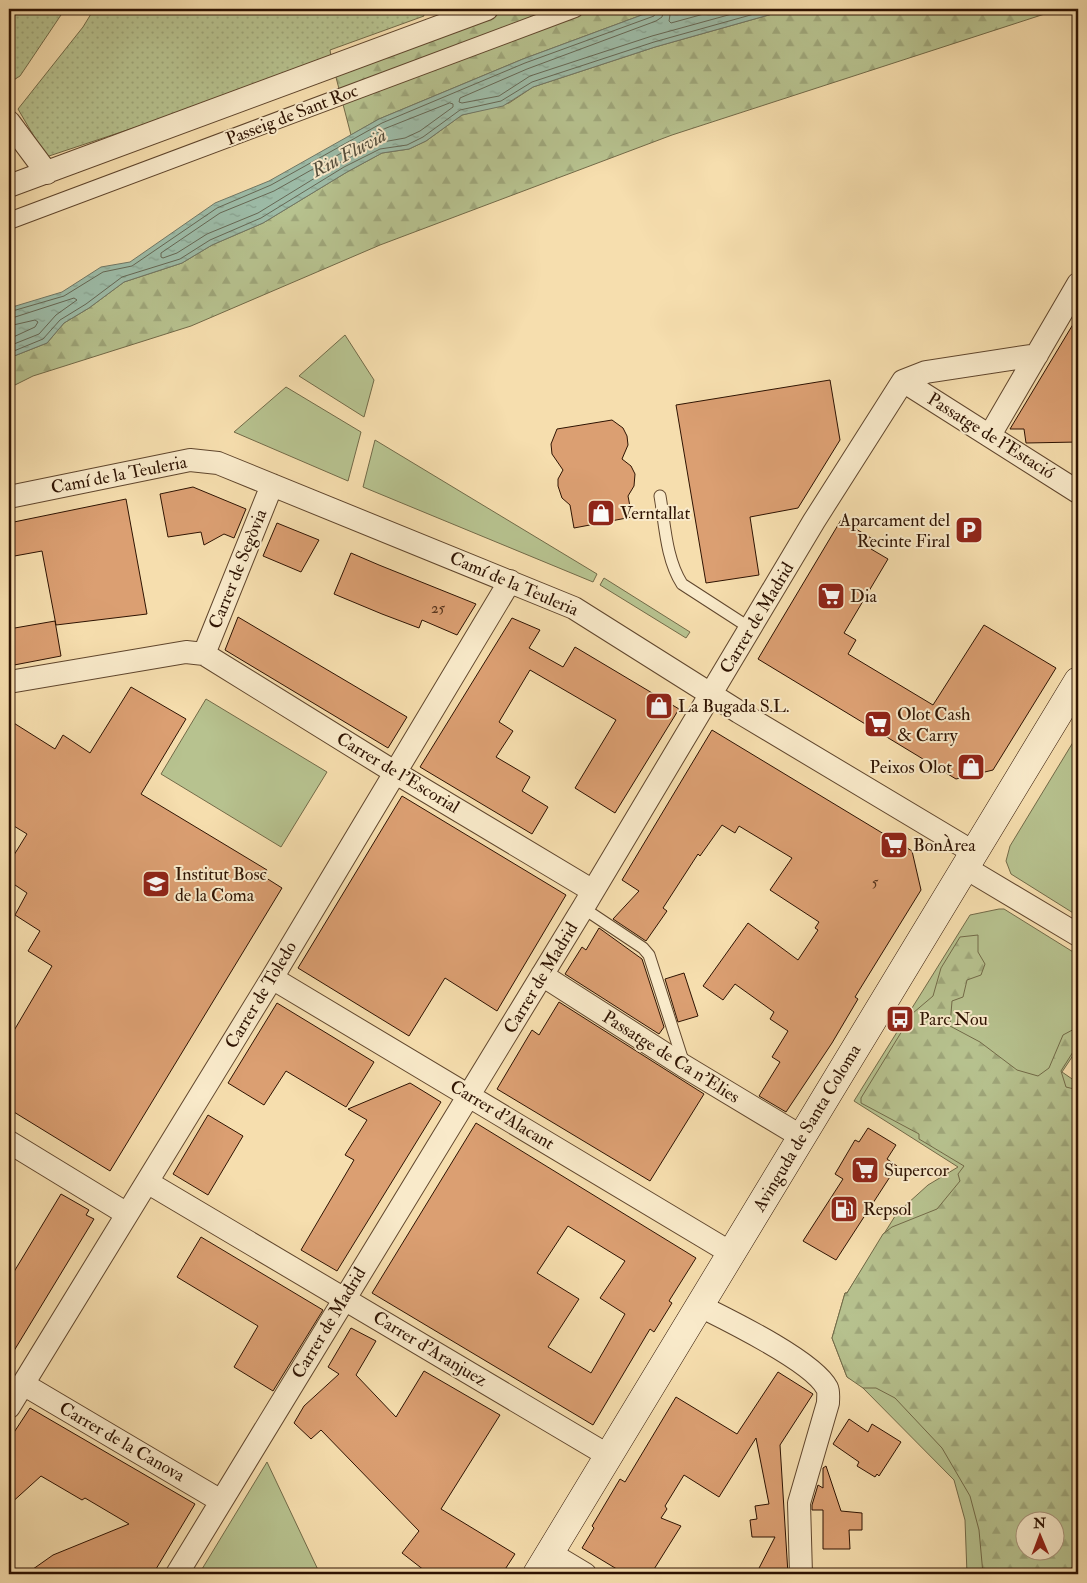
<svg xmlns="http://www.w3.org/2000/svg" width="1087" height="1583" font-family="'IM FELL Double Pica',serif">
<defs>
<pattern id="forest-firs" width="22" height="20" patternUnits="userSpaceOnUse" patternTransform="scale(1.25)"><rect width="22" height="20" fill="#b7c28f"/><path d="M5 1l3.5 6h-7zM16 11l3.5 6h-7z" fill="#9ea67a"/></pattern>
<pattern id="park-dots" width="8" height="8" patternUnits="userSpaceOnUse" patternTransform="scale(1.25)"><rect width="8" height="8" fill="#b7c28f"/><path d="M2 2h.1M6 6h.1" fill="none" stroke="#9ea67a" stroke-width="1.8" stroke-linecap="round"/></pattern>
<pattern id="water-ripples" width="26" height="14" patternUnits="userSpaceOnUse" patternTransform="scale(1.25)"><rect width="26" height="14" fill="#9dbca8"/><path d="M2 4q2-2 4 0t4 0M15 11q2-2 4 0t4 0" fill="none" stroke="#88a18f"/></pattern>
</defs>
<rect width="100%" height="100%" fill="#f6deae"/>
<filter id="stains"><feTurbulence type="fractalNoise" baseFrequency=".004" numOctaves="4"/><feColorMatrix values="0 0 0 0 .2 0 0 0 0 .09 0 0 0 0 .02 0 0 0 .5 -.17"/></filter>
<radialGradient id="worn" r=".72"><stop offset=".6" stop-color="#630" stop-opacity="0"/><stop offset="1" stop-color="#630" stop-opacity=".3"/></radialGradient>
<path fill="#b7c28f" stroke="#726a48" fill-rule="evenodd" d="M345 335 374 380 364 417 299 376Z
M286 387 361 432 348 481 234 432Z
M375 440 597 574 593 582 363 487Z
M604 578 690 632 686 638 600 585Z
M206 699 327 772 281 847 161 774Z
M1075 739 1078 741V916L1011 874 1006 861 1010 846Z
M999 909H1004L1078 955V1048L1062 1072 1078 1083V1574H967L965 1520 954 1480 858 1383 847 1377 832 1338 845 1293H847L897 1213 928 1185 958 1167 854 1101 970 915ZM1024 1520H1054V1550H1024Z
M267 1462 320 1574H199Z"/>
<path fill="url(#forest-firs)" stroke="#726a48" fill-rule="evenodd" d="M482 9H658L523 59 379 119 351 135 332 62Z
M790 9H1060L672 135 380 245 191 326 33 376 9 388V358L47 343 64 323 89 308 124 282 182 263 212 245 263 223 347 172 382 153 409 149 426 141 462 115 509 103 533 87 655 47Z
M978 935V952L985 964 981 975 967 980 963 997 952 1001 950 1026 980 1042 1017 1070 1038 1076 1049 1068 1063 1035 1078 1027V1044L1061 1071 1066 1087 1078 1090V1564L1061 1574H983L979 1530 970 1496 942 1448 895 1398 876 1388H863L847 1377 832 1338 845 1293H847L883 1234 892 1227 937 1209 960 1181 958 1174 964 1166 919 1139V1134L861 1103V1098L913 1013 933 996 941 968 960 937ZM1024 1520H1054V1550H1024Z"/>
<path fill="url(#park-dots)" stroke="#726a48" d="M9 9H65L20 76 9 83Z
M94 9H422L424 16 330 50 332 62 46 157 18 109 83 27Z"/>
<path fill="url(#water-ripples)" stroke="#717866" d="M658 9H790L655 47 533 87 503 106 462 115 426 141 409 149 382 153 347 172 263 223 212 245 182 263 124 282 89 308 64 323 47 343 9 358V308L62 292 101 267 130 262 215 203 269 181 379 119 523 59Z"/>
<g fill="none" stroke-linecap="round" stroke-linejoin="round">
<path stroke="#666855" stroke-width="1" d="M664 9 662 17 656 21 527 69 460 98 459 102 462 103 499 96 530 76 652 36 750 9
M671 9 669 21 671 23 722 9
M450 103 453 104V107L420 131 405 138 377 143 341 162 258 213 207 234 177 253 163 258 161 257V253L220 213 274 191 384 129Z
M9 312 64 296 103 272 132 266 217 208 271 185 382 123 525 63 654 16 657 9
M9 319 74 298 77 300 56 315 39 334 9 346
M9 326 35 320 38 322 35 327 9 339
M9 353 43 339 60 320 86 304 122 277 180 259 210 240 261 218 344 167 380 149 407 145 423 137 460 110 501 101 532 82 654 42 772 9"/>
</g>
<path fill="#db9f72" stroke="#2e1302" fill-rule="evenodd" d="M1078 316V442L1026 443 1024 429H1010Z
M830 380 840 440 798 508 750 517 759 575 706 583 676 405Z
M612 420 623 428 627 436 628 445 622 459 631 466 635 474 634 486 628 496 632 517 574 528 570 505 562 498 558 486V479L563 470 552 454 551 444 557 429Z
M193 487 246 509 234 538 224 534 204 545 201 532 168 537 160 494Z
M126 499 147 614 56 625 42 551 9 557V523Z
M841 520 876 541 871 549 888 559 844 633 856 640 848 654 933 705 984 625 1056 668 993 770 956 779 758 659Z
M277 523 319 540 301 572 263 556Z
M351 553 379 565 476 604 457 635 422 620 419 628 382 614 334 594Z
M238 617 407 717 388 748 225 650Z
M512 618 540 630 529 648 563 667 575 647 679 709 615 813 575 788 616 720 530 670 499 722 513 731 496 757 530 777 522 791 548 807 532 834 420 767Z
M55 621 61 656 9 666V629Z
M131 687 186 719 141 794 267 870 263 876 282 888 110 1171 9 1109V1039L52 966 28 951 40 931 15 915 27 893 9 881V863L27 834 9 823V720L55 749 63 735 90 753Z
M712 730 912 851 921 890 855 997 858 999 832 1043 786 1112 759 1096 780 1062 772 1057 788 1031 770 1019 774 1012 735 984 723 1000 703 986 748 923 798 960 818 930 815 928 819 922 770 890 792 858 739 826 735 833 722 825 700 856 698 854 663 908 667 911 646 941 613 919 639 891 622 880Z
M402 796 566 895 497 1011 445 978 409 1036 298 968Z
M599 928 642 959 664 1027 659 1034 565 974 582 947 586 950Z
M684 973 698 1016 678 1022 665 979Z
M559 1002 704 1094 650 1181 497 1089 532 1030 539 1035Z
M277 1003 374 1062 346 1107 286 1071 264 1105 228 1083Z
M410 1083 441 1102 337 1271 301 1250 354 1160 345 1155 367 1120 348 1109Z
M208 1115 243 1136 208 1195 173 1174Z
M476 1123 696 1258 669 1301 672 1303 654 1332 650 1329 593 1425 372 1293ZM568 1226 625 1261 600 1298 625 1314 591 1373 548 1347 579 1299 537 1273Z
M868 1128 896 1145 887 1159 897 1166 836 1260 803 1241 843 1179 835 1174 855 1140 859 1142Z
M61 1194 89 1210 86 1215 94 1219 9 1359V1280Z
M201 1237 323 1310 273 1391 234 1367 258 1326 177 1277Z
M351 1328 376 1341 356 1375 396 1417 424 1371 500 1415 441 1509 515 1554 502 1574H429L402 1553 419 1531 321 1430 311 1439 294 1423 304 1406 339 1374 328 1367Z
M778 1372 813 1394 780 1445 788 1574H756L775 1537H752L750 1520 757 1519 755 1506 769 1504 756 1438 719 1497 684 1475 665 1506 667 1509 661 1518 681 1526 651 1574H625L582 1548 594 1528 592 1526 620 1479 625 1482 676 1397 737 1434Z
M30 1408 195 1504 153 1574H26L53 1555 129 1524 85 1498 82 1500 41 1476 9 1505V1440Z
M849 1419 868 1432 872 1424 901 1442 879 1476 877 1474 875 1477 857 1466 859 1462 833 1444Z
M826 1466 841 1511 862 1513V1530H849L850 1549H823V1510H812V1505L818 1485 823 1488V1468Z"/>
<g fill="none" stroke-linecap="round" stroke-linejoin="round">
<defs>
<path id="service" d="M660 496C665 525 666 559 682 584L750 628
M583 908 643 948 649 955 684 1064"/>
<path id="pedestrian" d="M9 221 575 9"/>
<path id="minor" d="M9 122 47 173
M9 186 487 9
M903 381 1078 492
M903 381 926 372 1037 355
M990 435 1078 284
M9 497 190 460 218 463 574 608 739 712 973 852
M204 654 272 485
M9 682 186 652 204 654 396 773 593 891
M964 867 1078 935
M542 975 684 1066 802 1137
M272 978 731 1253
M9 1142 127 1214
M147 1182 609 1456
M700 1306C728 1320 813 1361 827 1388 829 1392 828 1398 828 1403L799 1503 801 1574
M23 1384 221 1501
M9 1407 272 978 510 581
M550 1553 585 1574
M177 1574 583 908 814 521 903 381"/>
<path id="secondary" d="M537 1574 1078 681"/>
</defs>
<use href="#service" stroke="#60462d" stroke-width="13"/>
<use href="#pedestrian" stroke="#60462d" stroke-width="18"/>
<use href="#minor" stroke="#60462d" stroke-width="24"/>
<use href="#secondary" stroke="#2e1302" stroke-width="29"/>
<use href="#service" stroke="#f9eaca" stroke-width="11"/>
<use href="#pedestrian" stroke="#f9eaca" stroke-width="16"/>
<use href="#minor" stroke="#f9eaca" stroke-width="22"/>
<use href="#secondary" stroke="#f9eaca" stroke-width="28"/>
</g>
<defs>
<symbol id="shop-square" viewBox="-11 -11 22 22"><rect x="-9" y="-9" width="18" height="18" rx="4" fill="#8f2418" stroke="#f9eaca"/><path d="M-5-2.5h2.3a2.7 3.5 0 0 1 5.4 0H5L5.5 6h-11ZM-1.5-2.5h3a1.5 2.3 0 0 0-3 0Z" fill="#fff"/></symbol>
<symbol id="parking-square" viewBox="-11 -11 22 22"><rect x="-9" y="-9" width="18" height="18" rx="4" fill="#8f2418" stroke="#f9eaca"/><path d="M-3.5-5.5H1a3.5 3.5 0 0 1 0 7H-1V5.5H-3.5ZM-1-3.4V-.6H.8a1.4 1.4 0 0 0 0-2.8Z" fill="#fff"/></symbol>
<symbol id="supermarket-square" viewBox="-11 -11 22 22"><rect x="-9" y="-9" width="18" height="18" rx="4" fill="#8f2418" stroke="#f9eaca"/><path d="M-6-5.5h2.5l.6 2H6L4.5 2H-2.5L-4.4-4H-6ZM-1.5 3.2a1.3 1.3 0 1 0 .1 0ZM3 3.2a1.3 1.3 0 1 0 .1 0Z" fill="#fff"/></symbol>
<symbol id="school-square" viewBox="-11 -11 22 22"><rect x="-9" y="-9" width="18" height="18" rx="4" fill="#8f2418" stroke="#f9eaca"/><path d="M0-5L7-2L0 1L-7-2ZM-4 1L0 2.5L4 1V4Q0 6-4 4Z" fill="#fff"/></symbol>
<symbol id="bus-square" viewBox="-11 -11 22 22"><rect x="-9" y="-9" width="18" height="18" rx="4" fill="#8f2418" stroke="#f9eaca"/><path d="M-5-6H5V4H4V6H2V4H-2V6H-4V4H-5ZM-3.5-4V0h7V-4ZM-3.5 1.2v1.5H-2V1.2ZM2 1.2v1.5H3.5V1.2Z" fill="#fff"/></symbol>
<symbol id="fuel-square" viewBox="-11 -11 22 22"><rect x="-9" y="-9" width="18" height="18" rx="4" fill="#8f2418" stroke="#f9eaca"/><path d="M-5.5-6h7V0h2V4h1.3V-2.5L3-4.5l.8-.8L6-3V5H2.5V1h-1V6h-7ZM-4.2-4.7v3.2H.2V-4.7Z" fill="#fff"/></symbol>
</defs>
<g fill-rule="evenodd">
<use href="#shop-square" x="585" y="497" width="32" height="32"/>
<use href="#parking-square" x="953" y="514" width="32" height="32"/>
<use href="#supermarket-square" x="815" y="580" width="32" height="32"/>
<use href="#shop-square" x="643" y="690" width="32" height="32"/>
<use href="#supermarket-square" x="862" y="708" width="32" height="32"/>
<use href="#shop-square" x="955" y="751" width="32" height="32"/>
<use href="#supermarket-square" x="878" y="829" width="32" height="32"/>
<use href="#school-square" x="140" y="868" width="32" height="32"/>
<use href="#bus-square" x="884" y="1003" width="32" height="32"/>
<use href="#supermarket-square" x="849" y="1154" width="32" height="32"/>
<use href="#fuel-square" x="828" y="1193" width="32" height="32"/>
</g>
<g text-anchor="middle" dominant-baseline="central" stroke-width="4" stroke-linejoin="round" paint-order="stroke">
<g font-size="15" fill="#59361e">
<text x="438" y="608">25</text>
<text x="875" y="882">5</text>
</g>
<g font-size="18" fill="#2e1302" stroke="#f9eaca">
<text transform="translate(292 115) rotate(-21)">Passeig de Sant Roc</text>
<text transform="translate(991 436) rotate(32)">Passatge de l'Estació</text>
<text transform="translate(119 475) rotate(-11)">Camí de la Teuleria</text>
<text transform="translate(238 569) rotate(-68)">Carrer de Segòvia</text>
<text transform="translate(514 584) rotate(23)">Camí de la Teuleria</text>
<text transform="translate(757 618) rotate(-59)">Carrer de Madrid</text>
<text transform="translate(398 773) rotate(31)">Carrer de l'Escorial</text>
<text transform="translate(541 978) rotate(-59)">Carrer de Madrid</text>
<text transform="translate(261 995) rotate(-59)">Carrer de Toledo</text>
<text transform="translate(671 1057) rotate(32)">Passatge de Ca n'Elies</text>
<text transform="translate(502 1115) rotate(31)">Carrer d'Alacant</text>
<text transform="translate(807 1128) rotate(-59)">Avinguda de Santa Coloma</text>
<text transform="translate(329 1323) rotate(-59)">Carrer de Madrid</text>
<text transform="translate(430 1349) rotate(31)">Carrer d'Aranjuez</text>
<text transform="translate(122 1442) rotate(30)">Carrer de la Canova</text>
</g>
<g font-size="18" fill="#2e1302" stroke="#f9eaca" text-anchor="start">
<text x="620" y="513">Verntallat</text>
<text x="950" y="520" text-anchor="end">Aparcament del<tspan x="950" dy="21">Recinte Firal</tspan></text>
<text x="850" y="596">Dia</text>
<text x="678" y="706">La Bugada S.L.</text>
<text x="897" y="714">Olot Cash<tspan x="897" dy="21">&amp; Carry</tspan></text>
<text x="952" y="767" text-anchor="end">Peixos Olot</text>
<text x="913" y="845">BonÀrea</text>
<text x="175" y="874">Institut Bosc<tspan x="175" dy="21">de la Coma</tspan></text>
<text x="919" y="1019">Parc Nou</text>
<text x="884" y="1170">Supercor</text>
<text x="863" y="1209">Repsol</text>
</g>
<g font-size="19" font-style="italic" fill="#554e3c" stroke="#f9eaca">
<text transform="translate(349 153) rotate(-28)">Riu Fluvià</text>
</g>
</g>
<rect width="1087" height="1583" fill="none" stroke="#f6deae" stroke-width="30"/>
<rect x="10" y="10" width="1067" height="1563" fill="none" stroke="#2e1302" stroke-width="2.5"/>
<rect x="15" y="15" width="1057" height="1553" fill="none" stroke="#2e1302"/>
<g transform="translate(1040 1536) rotate(359)"><circle r="24" fill="#f9eaca" stroke="#a8947a"/>
<path d="M0-4L9 19L0 12L-9 19Z" fill="#8f2418"/>
<text y="-8" font-size="14" font-weight="bold" text-anchor="middle" fill="#2e1302">N</text>
</g>
<rect width="100%" height="100%" filter="url(#stains)"/>
<rect width="100%" height="100%" fill="url(#worn)"/>
</svg>
